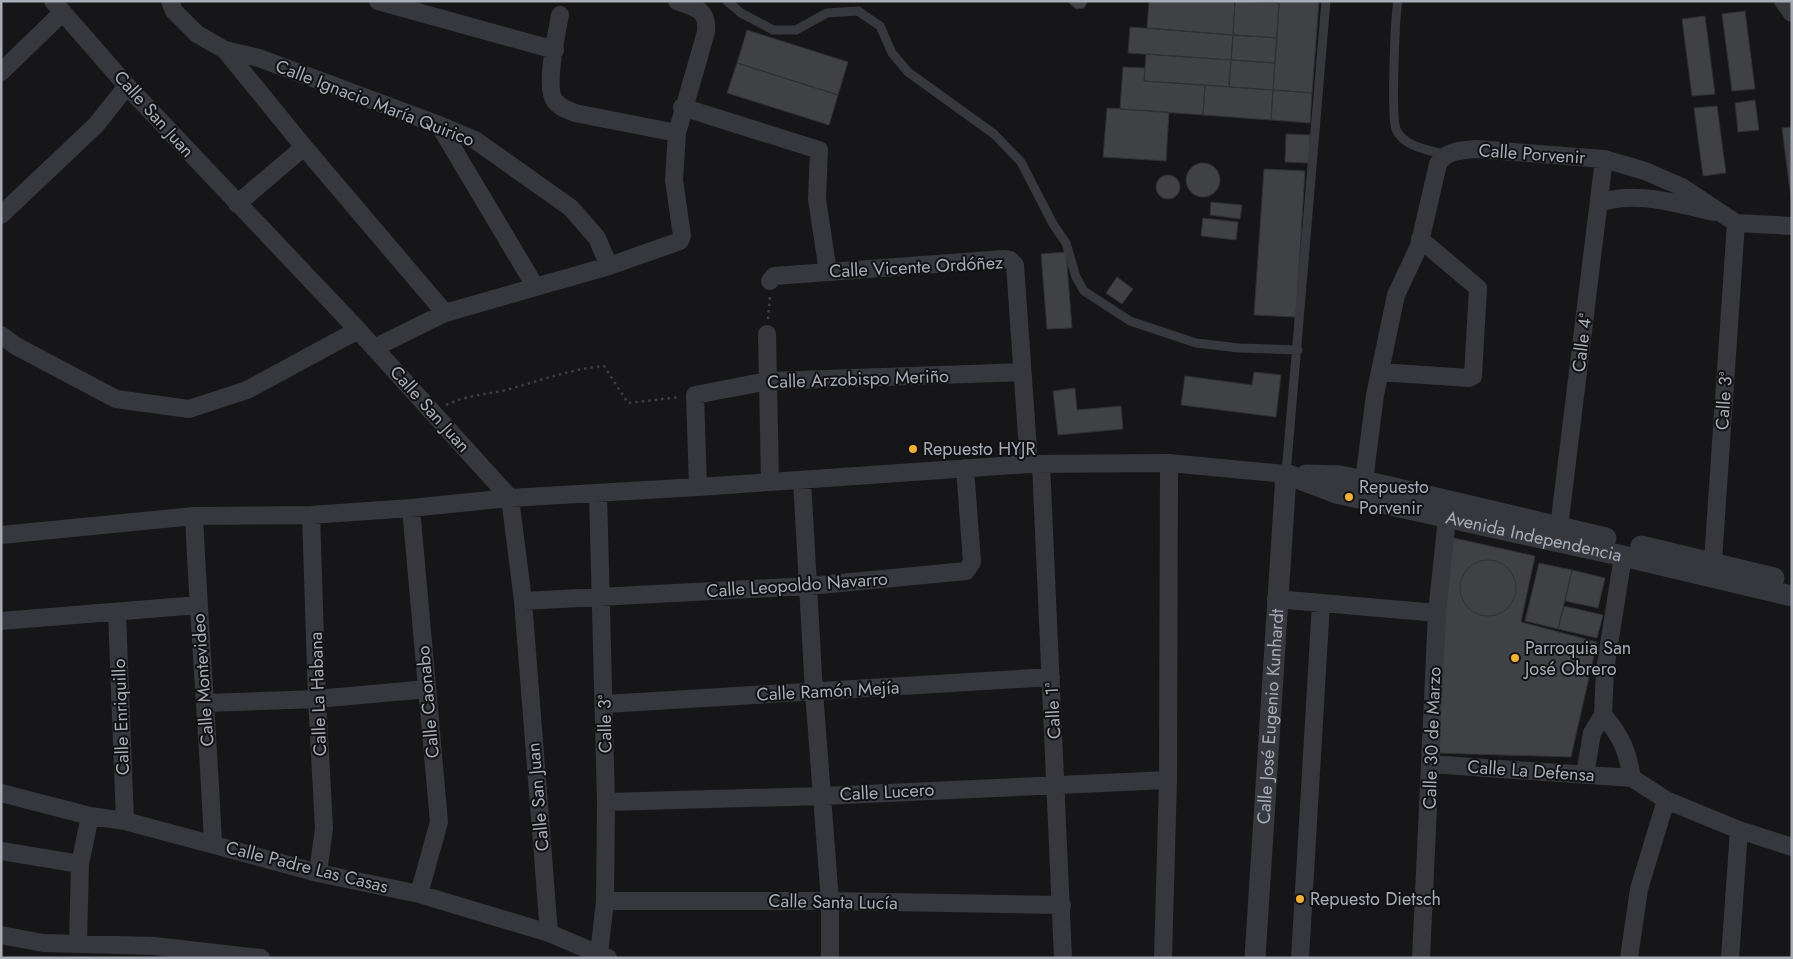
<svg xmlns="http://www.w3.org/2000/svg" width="1793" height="959" font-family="Jost,sans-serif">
<rect width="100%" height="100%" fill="#161618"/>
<path fill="#404145" stroke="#303034" d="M1067 1H1088L1084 8 1076 9Z
M1149 1H1235L1233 35 1147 28Z
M1235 1 1279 3 1277 38 1233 35Z
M1319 1 1312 93 1273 90 1279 3 1265 1Z
M1745 11 1755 89 1732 91 1722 14Z
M1705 16 1715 94 1692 96 1682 19Z
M1130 27 1233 35 1231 60 1128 53Z
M747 30 848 62 838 95 737 63Z
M1233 35 1277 38 1275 63 1231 60Z
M1146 54 1231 60 1229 87 1144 81Z
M1231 60 1275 63 1273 90 1229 87Z
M737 63 838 95 829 125 727 93Z
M1123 67 1145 68 1144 81 1205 85 1203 115 1120 109Z
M1205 85 1273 90 1271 120 1203 115Z
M1273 90 1312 93 1310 123 1271 120Z
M1755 100 1759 130 1738 132 1735 103Z
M1717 106 1726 173 1703 176 1694 108Z
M1107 108 1169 112 1166 161 1103 157Z
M1792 127V206L1782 128Z
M1286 134 1310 135 1309 163 1285 162Z
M1186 180a17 17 0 1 1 34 0a17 17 0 1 1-34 0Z
M1264 169 1305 171 1296 317 1254 315Z
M1156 187a12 12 0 1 1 24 0a12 12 0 1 1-24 0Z
M1211 202 1242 205 1240 219 1210 215Z
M1203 218 1238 222 1236 240 1201 236Z
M1066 252 1072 328 1047 329 1041 254Z
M1117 277 1133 289 1122 304 1106 293Z
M1254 372 1281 375 1276 417 1181 405 1185 376 1252 385Z
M1075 388 1077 410 1121 406 1123 429 1058 435 1053 391Z
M1445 536 1535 556 1521 622 1597 642 1571 757 1435 753Z
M1460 588a28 28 0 1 1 56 0a28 28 0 1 1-56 0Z
M1539 563 1572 570 1558 629 1525 621Z
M1572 570 1605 578 1598 608 1565 601Z
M1564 606 1603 615 1597 638 1558 629Z"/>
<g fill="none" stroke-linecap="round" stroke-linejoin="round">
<path stroke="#3d3f44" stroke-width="2.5" stroke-dasharray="2.5 4" stroke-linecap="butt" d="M768 319 770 295
M446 405C467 395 484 395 506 390 539 381 570 369 604 366L628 403 680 397"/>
<path stroke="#37383d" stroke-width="9" d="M727 1 741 13 773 30H796L827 13 858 11 880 26 892 53 908 72 994 134 1021 162 1053 224 1066 243 1076 277 1084 291 1130 321 1196 343 1239 348 1298 350
M1398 1C1395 16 1391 117 1396 129 1403 147 1430 150 1446 155
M1286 474 1326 1"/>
<path stroke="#37383d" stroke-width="18" d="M53 1 127 86 358 330 510 498 523 601 549 933
M170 1 174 11 197 34 225 50 259 58 439 125 475 140 571 208 597 238 609 266
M378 1 555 50
M1783 1 1792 13
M560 15C557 33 544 87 555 101 560 108 568 110 575 113L677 133
M225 50 304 147 445 313
M1 72 63 12
M682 107 819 150 817 199 828 272
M439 125 535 286
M1599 203C1635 190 1678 204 1714 212
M237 204 304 147
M1 215 96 125 127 86
M770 281 774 276 1004 259 1010 260 1015 265 1029 464
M767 334 770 481
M1 335 16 346 116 399 189 409 247 390 358 330
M374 348 445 313 609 266 680 241 682 236 674 180 677 133 706 32C708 9 696 8 677 1
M1380 372 1469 378 1473 376 1478 288 1420 239
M1041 464 1063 958
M802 480 814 692 830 901V958
M1364 481 1375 395 1396 295 1419 246 1438 164C1445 151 1462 150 1476 149L1604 159 1645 171 1682 187 1736 223 1792 226
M698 487 695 395 768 381 1022 372
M598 493 606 802 605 901 599 954
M411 508 439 822 419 894
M311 515 317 699 324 828 318 873
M194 516C199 625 208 734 213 844
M1559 527 1604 159
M1 535 194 516 311 515 411 508 510 498 698 487 1029 464 1169 463 1286 474
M1623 556 1605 670 1603 715C1622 737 1627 750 1632 778L1666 800 1739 830 1792 847
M1712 575 1736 223
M1276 599 1437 613
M523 601 809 586 966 571 972 562 965 468
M117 613 125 821
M1 621 198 605
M206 703 317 699 427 689
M605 704 1051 677
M1430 764 1632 778
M1585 775 1592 733 1603 715
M1 793 90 816 125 821 318 873 419 894 549 933 608 958
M606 802 822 796 1168 780
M1 851 80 864
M605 901H830L1062 905
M1 935 43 943 154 946 261 958
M78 943 80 864 90 816
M1163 958 1168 780 1169 463
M1300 958 1321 603
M1421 958 1437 613 1447 518
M1629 958 1639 889 1666 800
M1730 958 1739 830"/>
<g stroke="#37383d" stroke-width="21">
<path id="s1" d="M1286 474 1336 493 1623 556 1792 596"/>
<path d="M1306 475 1340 476 1364 481 1606 538"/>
<path d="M1641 546 1774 578"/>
<path id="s2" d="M1255 958 1286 474"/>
</g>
</g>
<g fill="#f2b134" stroke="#111113" stroke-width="2">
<circle cx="913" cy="449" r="5"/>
<circle cx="1349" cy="497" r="5"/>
<circle cx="1515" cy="658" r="5"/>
<circle cx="1300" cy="899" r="5"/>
</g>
<g text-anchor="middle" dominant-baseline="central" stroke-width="4" stroke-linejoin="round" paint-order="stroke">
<g font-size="18" fill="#a8adb8" stroke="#111113">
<text transform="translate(375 103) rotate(21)">Calle Ignacio María Quirico</text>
<text transform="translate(154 114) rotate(48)">Calle San Juan</text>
<text transform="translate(1532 154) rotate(4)">Calle Porvenir</text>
<text transform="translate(916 267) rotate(-3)">Calle Vicente Ordóñez</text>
<text transform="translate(1582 343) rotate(-83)">Calle 4ª</text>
<text transform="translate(858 379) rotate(-2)">Calle Arzobispo Meriño</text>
<text transform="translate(1724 401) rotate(-86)">Calle 3ª</text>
<text transform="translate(430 409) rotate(48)">Calle San Juan</text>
<text stroke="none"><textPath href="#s1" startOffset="256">Avenida Independencia</textPath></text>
<text transform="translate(797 585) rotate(-4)">Calle Leopoldo Navarro</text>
<text transform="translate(203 680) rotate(-94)">Calle Montevideo</text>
<text transform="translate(828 691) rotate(-3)">Calle Ramón Mejía</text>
<text transform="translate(318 694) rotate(-92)">Calle La Habana</text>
<text transform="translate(428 702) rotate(-95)">Calle Caonabo</text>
<text transform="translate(1053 711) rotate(-93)">Calle 1ª</text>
<text stroke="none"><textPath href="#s2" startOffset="242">Calle José Eugenio Kunhardt</textPath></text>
<text transform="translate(121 717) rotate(-92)">Calle Enriquillo</text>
<text transform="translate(605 724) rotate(-91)">Calle 3ª</text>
<text transform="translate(1432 738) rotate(-88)">Calle 30 de Marzo</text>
<text transform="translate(1531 771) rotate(4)">Calle La Defensa</text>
<text transform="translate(887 792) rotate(-3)">Calle Lucero</text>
<text transform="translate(538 797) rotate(-95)">Calle San Juan</text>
<text transform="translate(307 867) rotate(14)">Calle Padre Las Casas</text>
<text transform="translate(833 902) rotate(1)">Calle Santa Lucía</text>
</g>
<g font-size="18" fill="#a8adb8" stroke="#111113" text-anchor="start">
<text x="923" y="449">Repuesto HYJR</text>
<text x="1359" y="487">Repuesto<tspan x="1359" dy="21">Porvenir</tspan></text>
<text x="1525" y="648">Parroquia San<tspan x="1525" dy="21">José Obrero</tspan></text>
<text x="1310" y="899">Repuesto Dietsch</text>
</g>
</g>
<rect width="1793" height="959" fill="none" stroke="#a8adb8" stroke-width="5"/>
</svg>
